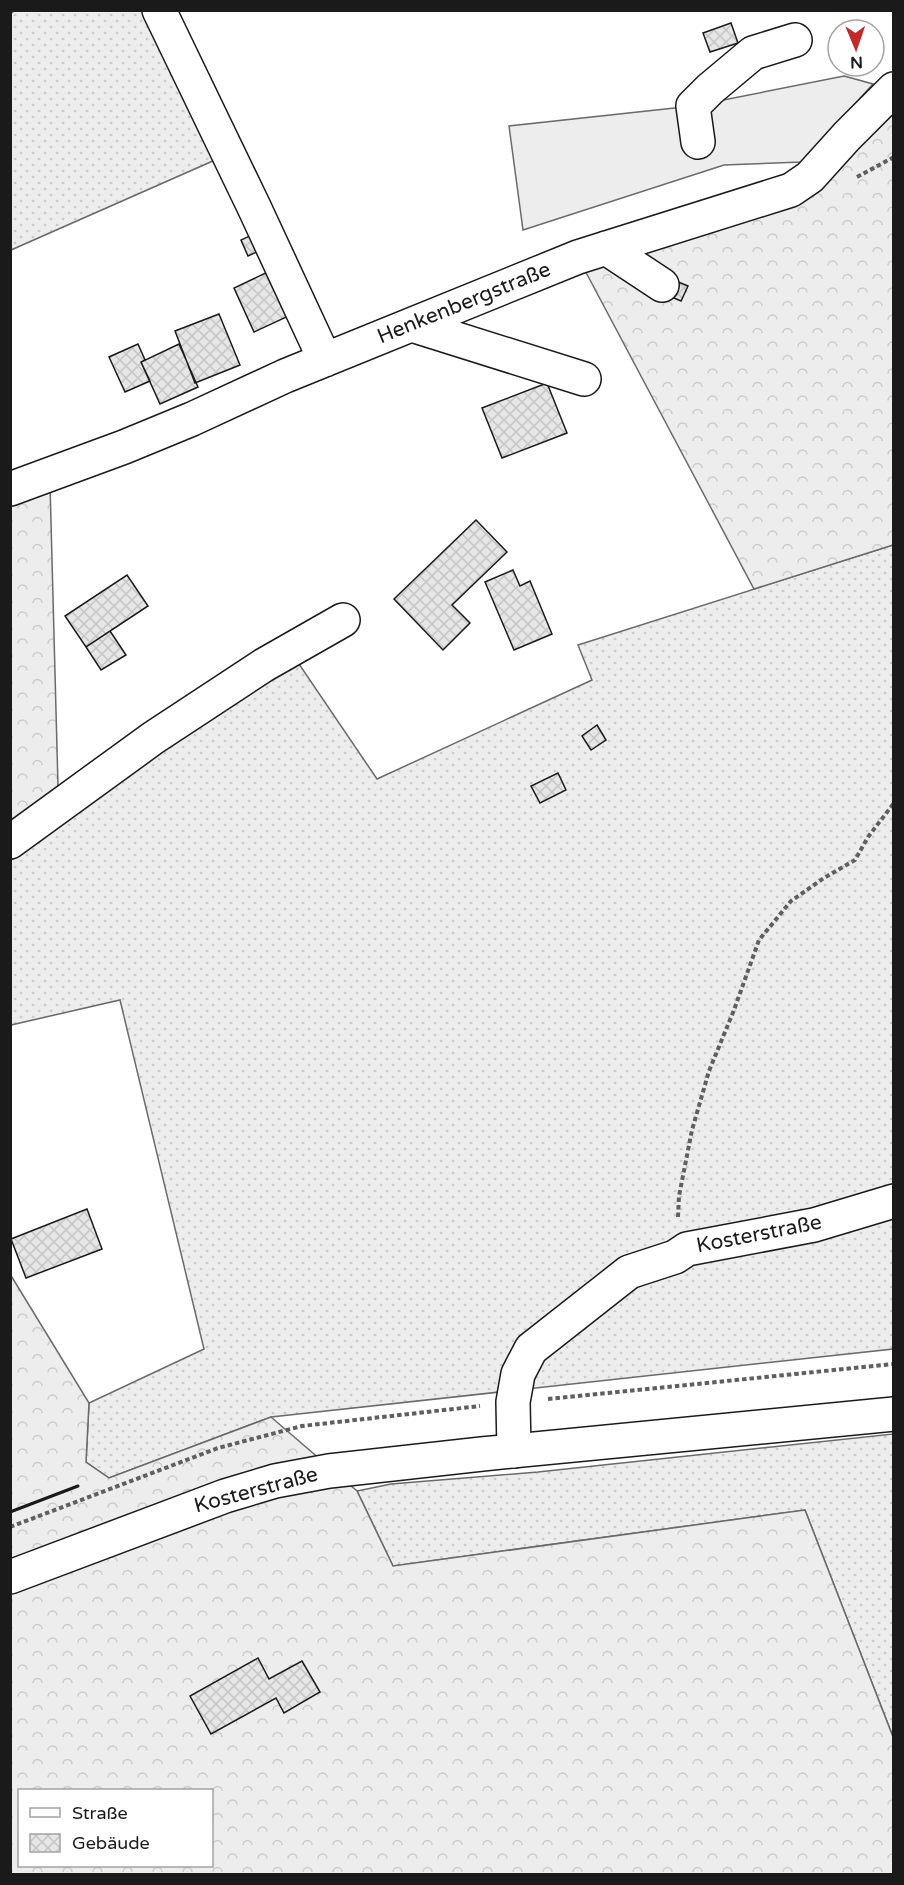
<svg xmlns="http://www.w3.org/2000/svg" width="904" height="1885" font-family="'Varela Round',sans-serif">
<defs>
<pattern id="grass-dots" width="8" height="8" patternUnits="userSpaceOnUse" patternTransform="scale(1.5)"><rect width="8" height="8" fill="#ededed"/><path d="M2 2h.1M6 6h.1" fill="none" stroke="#cbcbcb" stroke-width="1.8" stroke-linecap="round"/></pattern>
<pattern id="forest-crowns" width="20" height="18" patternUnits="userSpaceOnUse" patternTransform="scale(1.5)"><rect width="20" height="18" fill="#ededed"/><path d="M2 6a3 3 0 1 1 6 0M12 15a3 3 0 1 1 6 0" fill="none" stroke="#cbcbcb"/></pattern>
<pattern id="building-cross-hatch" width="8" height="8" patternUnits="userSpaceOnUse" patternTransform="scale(1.5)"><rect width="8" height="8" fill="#e6e6e6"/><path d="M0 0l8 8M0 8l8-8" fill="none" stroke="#c5c5c5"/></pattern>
</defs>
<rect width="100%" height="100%" fill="#fff"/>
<path fill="url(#grass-dots)" stroke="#6a6a6a" stroke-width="1.5" d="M16 10 146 11 215 160 11 250V13Z
M893 545V1349L271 1417 109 1478 86 1462 89 1403 204 1349 120 1000 11 1025V855L162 743 297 661 377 779 592 680 578 645Z
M893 1434V1737L805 1510 393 1566 357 1491 391 1484 538 1472Z"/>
<path fill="url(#forest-crowns)" stroke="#6a6a6a" stroke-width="1.5" fill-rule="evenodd" d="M893 90V545L754 589 581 263 757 208Z
M50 484 58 786 11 823V501Z
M10 1274 89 1403 86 1462 109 1478 271 1417 357 1491 393 1566 805 1510 893 1737V1874H11ZM20 1790H212V1866H20Z"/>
<path fill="#ededed" stroke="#6a6a6a" stroke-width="1.5" d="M844 76 873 84 802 162 724 165 523 230 509 126 693 106Z"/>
<path fill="url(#building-cross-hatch)" stroke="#1a1a1a" stroke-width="1.5" d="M731 23 738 43 710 52 703 33Z
M256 233 263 249 248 256 241 240Z
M272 270 293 314 254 332 234 288Z
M666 277 688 286 681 301 660 292Z
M219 314 240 365 195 383 175 331Z
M138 344 145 360 141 362 150 381 125 392 109 357Z
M179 344 198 387 160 404 141 362Z
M547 383 567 433 502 458 482 408Z
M476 520 507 552 452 605 470 623 443 650 394 599Z
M513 570 520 586 530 581 552 634 514 650 485 582Z
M127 575 148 606 86 647 65 616Z
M110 631 126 655 101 670 86 647Z
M597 725 606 740 591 750 582 736Z
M558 773 566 790 540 803 531 786Z
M87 1209 102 1249 26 1278 11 1239Z
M258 1658 269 1679 302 1661 320 1692 284 1713 276 1698 211 1734 190 1696Z"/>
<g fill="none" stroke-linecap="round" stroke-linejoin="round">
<defs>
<path id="minor" d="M159 10 254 207 325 360
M698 142 693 106 710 89 753 53 795 40
M606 248 662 285
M412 325 584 379
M10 489 124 447 192 419 285 376 578 257 791 190 810 177 847 136 894 89
M10 842 153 738 264 665 343 620
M514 1451 513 1402 518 1374 531 1349 629 1272 675 1257 687 1249 814 1225 894 1201"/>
<path id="major" d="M10 1577 225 1496 275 1481 329 1471 482 1454 894 1414"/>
</defs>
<use href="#minor" stroke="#1a1a1a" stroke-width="36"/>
<use href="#major" stroke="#1a1a1a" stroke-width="36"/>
<path stroke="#5f5f5f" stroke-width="4" stroke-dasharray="4.5 3" stroke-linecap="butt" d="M857 177 894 157
M678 1217 679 1196 692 1130 709 1071 734 1010 759 940 791 901 824 878 855 860 868 837 894 803
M548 1399 894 1364
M10 1527 218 1448 302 1426 480 1406"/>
<use href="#minor" stroke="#fff" stroke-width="33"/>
<use href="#major" stroke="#fff" stroke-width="33"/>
<path stroke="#1a1a1a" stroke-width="3" d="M10 1512 78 1486"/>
</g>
<g text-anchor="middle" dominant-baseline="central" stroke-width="4.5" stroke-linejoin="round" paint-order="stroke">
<g font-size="21" fill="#1a1a1a" stroke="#fff">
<text transform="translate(464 303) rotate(-22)">Henkenbergstraße</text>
<text transform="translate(759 1234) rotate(-11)">Kosterstraße</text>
<text transform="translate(256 1490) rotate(-15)">Kosterstraße</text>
</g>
</g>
<rect width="904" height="1885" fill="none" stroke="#1a1a1a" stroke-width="24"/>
<rect x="18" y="1789" width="195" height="78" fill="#ffffff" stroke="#a3a3a3" stroke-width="1.5"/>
<rect x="30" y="1808" width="30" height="9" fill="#ffffff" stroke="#a3a3a3" stroke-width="1.5"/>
<text x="72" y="1819" font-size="18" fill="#1a1a1a">Straße</text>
<rect x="30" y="1834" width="30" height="18" fill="url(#building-cross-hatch)" stroke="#a3a3a3" stroke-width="1.5"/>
<text x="72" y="1849" font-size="18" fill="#1a1a1a">Gebäude</text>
<g transform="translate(856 48) rotate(178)"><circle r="28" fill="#ffffff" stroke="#a3a3a3" stroke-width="1.5"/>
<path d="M0-4.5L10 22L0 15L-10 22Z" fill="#c62828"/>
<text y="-9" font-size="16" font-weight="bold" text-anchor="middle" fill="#1a1a1a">N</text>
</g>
</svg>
